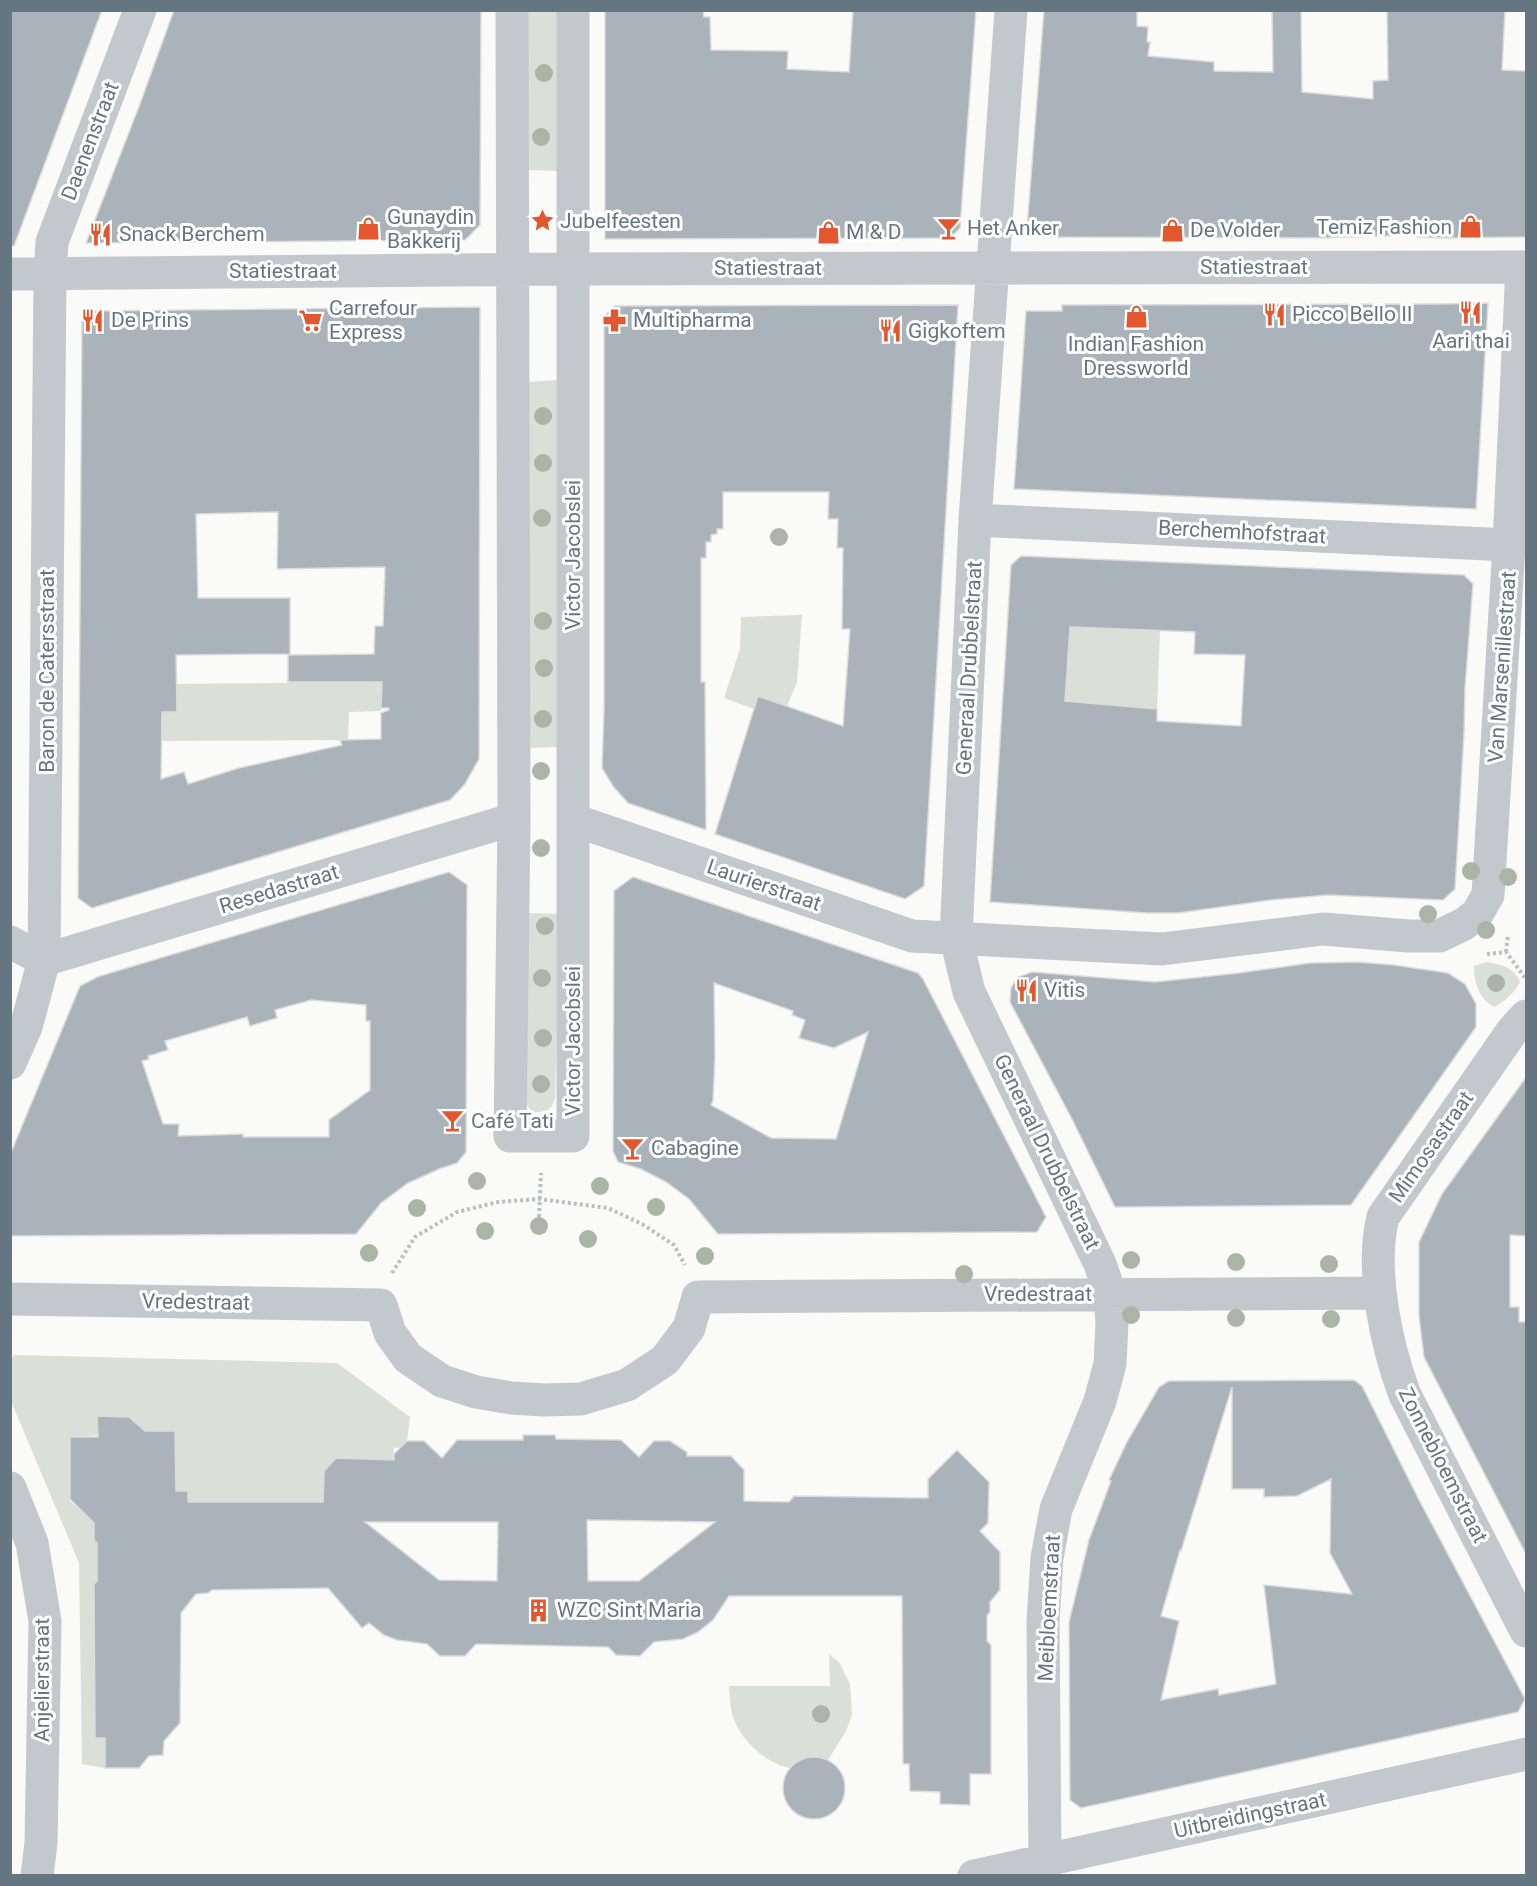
<svg xmlns="http://www.w3.org/2000/svg" width="1537" height="1886" font-family="Roboto,sans-serif">
<rect width="100%" height="100%" fill="#fafaf8"/>
<path fill="#dadfd7" d="M526 11H562L561 171 525 170Z
M557 380 558 747 527 748 528 382Z
M802 615 797 682 787 706 758 696 754 709 724 698 740 649 741 617Z
M1069 626 1160 631 1157 709 1051 699Z
M381 682V711L349 712 348 740 162 741V712H177V684Z
M528 913 560 914 555 1098C552 1111 545 1112 533 1112L527 1106 525 1099Z
M1487 962C1503 965 1513 967 1520 982 1514 993 1506 1000 1495 1007 1479 1000 1474 982 1474 966Z
M14 1355 337 1363 410 1417 407 1441 402 1447 394 1448 392 1464 361 1465 354 1458H336L324 1471 323 1491 331 1502H188L187 1491H176L133 1431 129 1417 101 1416 98 1435 74 1437 70 1441V1501L74 1505 88 1506 94 1523V1540L97 1543V1581L94 1584 95 1738H105V1768L82 1764 79 1563 11 1401 10 1362Z
M829 1654 839 1662 850 1684 852 1715 846 1731 828 1760C813 1755 801 1757 789 1768 765 1763 739 1739 732 1714 730 1705 730 1695 729 1686H830Z"/>
<path fill="#aab3b9" stroke="#dcdcda" stroke-width="1.5" fill-rule="evenodd" d="M10 10H102L14 246H10Z
M174 10H481L480 225 465 240 86 243 140 104Z
M605 10H703L704 17H710L711 50 788 51 787 69 849 72 853 10H976L960 228 950 238 605 239Z
M1044 10H1137V26L1148 27 1147 42H1150L1148 56 1214 62V71L1273 72 1272 10H1301L1302 92 1373 99V81L1388 80 1387 10H1505L1502 70 1527 71V237L1445 238 1417 237V235L1320 238 1035 237 1027 228Z
M1488 303 1476 509 1014 489 1026 311H1062V305L1440 304Z
M958 305 924 886 905 899 715 834 758 696 843 726 850 629H842L843 548H837L838 519H828L829 492H723V529H717V534L711 535V542H706V558H701V682H705L706 830 628 803 613 786 602 768 604 710V316L615 306Z
M480 307 479 759 465 784 450 800 92 908 78 898 82 319 91 311ZM278 512 277 569 385 567 383 626H375L374 654 288 655V682H382L381 708H389V710L381 713V739L340 740 342 745 239 768 188 784 184 772 161 779 162 712H177L176 655 290 654V598H198L196 514Z
M1021 556 1464 575 1473 584 1465 688 1464 734 1455 889 1443 900 1328 895 1271 900 1178 913H1147L990 902 1011 565ZM1070 627 1195 632 1194 654 1245 655 1241 726 1157 721V709L1065 701Z
M449 872 467 885 466 1152 457 1163 439 1169 408 1183 381 1203 356 1234 10 1236V1155L80 986 97 977 120 970ZM311 1000 366 1005V1021H370V1090L329 1120V1137H243V1134L178 1136 179 1124H163L142 1061 149 1059 148 1056 168 1050 165 1041 247 1017 250 1026 277 1018 275 1010Z
M633 877 918 973 923 979 1046 1217 1037 1232 718 1234 689 1199 666 1182 641 1169 618 1162 613 1151 614 891ZM714 983 793 1011 792 1015 805 1020 799 1038 834 1048 868 1032 836 1139 771 1138 711 1105 713 1101 715 1056Z
M1357 962 1394 965 1448 973 1465 984 1476 1004V1027L1351 1205 1115 1207 1073 1121 1010 1002 1011 988 1018 977 1032 972 1155 982 1239 973 1310 963Z
M1527 1076V1236L1510 1235V1307H1519V1322H1527V1556L1424 1357 1419 1316V1242L1442 1194Z
M1354 1380 1362 1386 1418 1498 1525 1699 1518 1712 1081 1808 1070 1800 1069 1622 1089 1540 1111 1481 1109 1480 1127 1442 1159 1387 1169 1381ZM1232 1387V1489H1264V1497L1297 1496 1331 1479 1330 1553 1352 1594 1264 1585 1276 1684 1219 1695 1218 1689 1161 1700 1179 1621 1161 1616 1180 1550 1181 1551Z
M97 1416 129 1417 145 1431H175L176 1491H188V1502H323L324 1471 336 1458 394 1460V1454L407 1441H424L442 1458 457 1440H523V1435H555L556 1439 621 1440 639 1457 654 1441H670L687 1452V1456H731L744 1470V1501L789 1502 794 1496 928 1498V1479L957 1450 989 1482 988 1523 980 1531 1000 1552V1590L990 1602V1612L987 1616V1641L991 1645V1774H970V1805L940 1804V1792L910 1791 909 1764H903L902 1596H729L713 1620 698 1632 683 1639 654 1642 640 1656 616 1655 608 1647 476 1644 465 1656H440L427 1644 397 1640 384 1635 369 1623 362 1628 328 1588 212 1590 208 1593 196 1594 181 1613 180 1723 164 1741 163 1755 149 1756 139 1768H105V1738H95L94 1584 97 1581V1543L94 1540V1523L70 1499V1437H98ZM587 1520 715 1522 639 1581H588ZM365 1522H498L497 1581 439 1580Z
M783 1788a31 31 0 1 1 62 0a31 31 0 1 1-62 0Z"/>
<g fill="none" stroke-linecap="round" stroke-linejoin="round">
<path stroke="#bbbfc2" stroke-width="4" stroke-dasharray="3 3" stroke-linecap="butt" d="M1506 952 1508 935
M1487 954 1506 952 1526 979
M539 1217 541 1173
M392 1273 415 1237 457 1212 498 1202 539 1199 608 1208 642 1224 674 1245 685 1265"/>
<path stroke="#c3c8cc" stroke-width="33" d="M512 10 514 819 510 1136H573V10
M1011 10 975 520 956 938 969 992 1100 1264 1110 1293 1112 1323 1110 1364 1100 1401 1056 1509 1047 1558 1043 1622 1045 1860
M10 274 572 269 1526 267
M975 520 1509 545
M574 820 912 936 1162 949 1323 929 1409 936H1439L1464 924 1477 914 1488 895 1509 545 1522 267
M10 942 44 960
M44 960 514 819
M1526 1016 1513 1030 1383 1217C1370 1269 1386 1345 1405 1395L1526 1631
M10 1063 26 1027 44 960 50 274 52 242 140 10
M10 1299 381 1305 390 1333 408 1358 442 1381 476 1392 511 1398 544 1400 581 1399 627 1385 665 1360 689 1328 698 1297 1379 1293
M10 1488 32 1543 45 1621 41 1843 37 1876
M974 1876 1526 1754"/>
</g>
<g fill="#aab4a7">
<circle cx="544" cy="73" r="9"/>
<circle cx="541" cy="137" r="9"/>
<circle cx="543" cy="416" r="9"/>
<circle cx="543" cy="463" r="9"/>
<circle cx="542" cy="518" r="9"/>
<circle cx="779" cy="537" r="9"/>
<circle cx="543" cy="621" r="9"/>
<circle cx="544" cy="668" r="9"/>
<circle cx="543" cy="719" r="9"/>
<circle cx="541" cy="771" r="9"/>
<circle cx="541" cy="848" r="9"/>
<circle cx="1471" cy="871" r="9"/>
<circle cx="1508" cy="877" r="9"/>
<circle cx="1428" cy="914" r="9"/>
<circle cx="545" cy="926" r="9"/>
<circle cx="1486" cy="930" r="9"/>
<circle cx="542" cy="978" r="9"/>
<circle cx="1496" cy="983" r="9"/>
<circle cx="543" cy="1038" r="9"/>
<circle cx="541" cy="1084" r="9"/>
<circle cx="477" cy="1181" r="9"/>
<circle cx="600" cy="1186" r="9"/>
<circle cx="656" cy="1207" r="9"/>
<circle cx="417" cy="1208" r="9"/>
<circle cx="539" cy="1226" r="9"/>
<circle cx="485" cy="1231" r="9"/>
<circle cx="588" cy="1239" r="9"/>
<circle cx="369" cy="1253" r="9"/>
<circle cx="705" cy="1256" r="9"/>
<circle cx="1131" cy="1260" r="9"/>
<circle cx="1236" cy="1262" r="9"/>
<circle cx="1329" cy="1264" r="9"/>
<circle cx="964" cy="1274" r="9"/>
<circle cx="1131" cy="1315" r="9"/>
<circle cx="1236" cy="1318" r="9"/>
<circle cx="1331" cy="1319" r="9"/>
<circle cx="821" cy="1714" r="9"/>
</g>
<defs>
<symbol id="sight-bare" viewBox="-9 -9 18 18"><path d="M0-6L1.8-2.2L6-1.7L2.9 1.2L3.7 5.4L0 3.3L-3.7 5.4L-2.9 1.2L-6-1.7L-1.8-2.2Z" fill="#e4572e" stroke="#fff" stroke-width="2.5" paint-order="stroke"/></symbol>
<symbol id="shop-bare" viewBox="-9 -9 18 18"><path d="M-5-2.5h2.3a2.7 3.5 0 0 1 5.4 0H5L5.5 6h-11ZM-1.5-2.5h3a1.5 2.3 0 0 0-3 0Z" fill="#e4572e" stroke="#fff" stroke-width="2.5" paint-order="stroke"/></symbol>
<symbol id="bar-bare" viewBox="-9 -9 18 18"><path d="M-6-5H6L.8 .8V4.5H3.5V6h-7V4.5H-.8V.8Z" fill="#e4572e" stroke="#fff" stroke-width="2.5" paint-order="stroke"/></symbol>
<symbol id="restaurant-bare" viewBox="-9 -9 18 18"><path d="M-5-6h1v4h1v-4h1v4h1v-4h1v5L-1.5 .5V6h-2V.5L-5-1ZM5-6V6H3V1.5H1.5Q1.5-4 5-6Z" fill="#e4572e" stroke="#fff" stroke-width="2.5" paint-order="stroke"/></symbol>
<symbol id="supermarket-bare" viewBox="-9 -9 18 18"><path d="M-6-5.5h2.5l.6 2H6L4.5 2H-2.5L-4.4-4H-6ZM-1.5 3.2a1.3 1.3 0 1 0 .1 0ZM3 3.2a1.3 1.3 0 1 0 .1 0Z" fill="#e4572e" stroke="#fff" stroke-width="2.5" paint-order="stroke"/></symbol>
<symbol id="pharmacy-bare" viewBox="-9 -9 18 18"><path d="M-2-6h4v4h4v4h-4v4h-4v-4h-4v-4h4Z" fill="#e4572e" stroke="#fff" stroke-width="2.5" paint-order="stroke"/></symbol>
<symbol id="building-bare" viewBox="-9 -9 18 18"><path d="M-4-6H4V6H1V3H-1V6H-4ZM-2.5-4.3h1.7v1.8h-1.7ZM.8-4.3h1.7v1.8H.8ZM-2.5-1h1.7V.8h-1.7ZM.8-1h1.7V.8H.8Z" fill="#e4572e" stroke="#fff" stroke-width="2.5" paint-order="stroke"/></symbol>
</defs>
<g fill-rule="evenodd">
<use href="#sight-bare" x="526" y="204" width="33" height="33"/>
<use href="#shop-bare" x="1454" y="210" width="33" height="33"/>
<use href="#bar-bare" x="932" y="212" width="33" height="33"/>
<use href="#shop-bare" x="352" y="212" width="33" height="33"/>
<use href="#shop-bare" x="1156" y="214" width="33" height="33"/>
<use href="#shop-bare" x="812" y="216" width="33" height="33"/>
<use href="#restaurant-bare" x="84" y="218" width="33" height="33"/>
<use href="#restaurant-bare" x="1454" y="296" width="33" height="33"/>
<use href="#restaurant-bare" x="1258" y="298" width="33" height="33"/>
<use href="#shop-bare" x="1120" y="300" width="33" height="33"/>
<use href="#restaurant-bare" x="76" y="304" width="33" height="33"/>
<use href="#supermarket-bare" x="294" y="304" width="33" height="33"/>
<use href="#pharmacy-bare" x="598" y="304" width="33" height="33"/>
<use href="#restaurant-bare" x="874" y="314" width="33" height="33"/>
<use href="#restaurant-bare" x="1010" y="974" width="33" height="33"/>
<use href="#bar-bare" x="436" y="1104" width="33" height="33"/>
<use href="#bar-bare" x="616" y="1132" width="33" height="33"/>
<use href="#building-bare" x="522" y="1594" width="33" height="33"/>
</g>
<g text-anchor="middle" dominant-baseline="central" stroke-width="6" stroke-linejoin="round" paint-order="stroke">
<g font-size="21" fill="#657683" stroke="#fff">
<text transform="translate(90 141) rotate(-69)">Daenenstraat</text>
<text x="1254" y="267">Statiestraat</text>
<text x="768" y="268">Statiestraat</text>
<text x="283" y="271">Statiestraat</text>
<text transform="translate(1242 532) rotate(3)">Berchemhofstraat</text>
<text transform="translate(573 555) rotate(-90)">Victor Jacobslei</text>
<text transform="translate(1502 667) rotate(-86)">Van Marsenillestraat</text>
<text transform="translate(969 668) rotate(-87)">Generaal Drubbelstraat</text>
<text transform="translate(47 671) rotate(-90)">Baron de Catersstraat</text>
<text transform="translate(764 885) rotate(19)">Laurierstraat</text>
<text transform="translate(279 889) rotate(-17)">Resedastraat</text>
<text transform="translate(573 1041) rotate(-90)">Victor Jacobslei</text>
<text transform="translate(1431 1147) rotate(-55)">Mimosastraat</text>
<text transform="translate(1047 1152) rotate(64)">Generaal Drubbelstraat</text>
<text x="1038" y="1294">Vredestraat</text>
<text transform="translate(196 1302) rotate(1)">Vredestraat</text>
<text transform="translate(1443 1465) rotate(63)">Zonnebloemstraat</text>
<text transform="translate(1049 1608) rotate(-87)">Meibloemstraat</text>
<text transform="translate(42 1680) rotate(-90)">Anjelierstraat</text>
<text transform="translate(1250 1815) rotate(-12)">Uitbreidingstraat</text>
</g>
<g font-size="21" fill="#657683" stroke="#fff" text-anchor="start">
<text x="387" y="217">Gunaydin<tspan x="387" dy="24">Bakkerij</tspan></text>
<text x="560" y="221">Jubelfeesten</text>
<text x="1452" y="227" text-anchor="end">Temiz Fashion</text>
<text x="967" y="228">Het Anker</text>
<text x="1190" y="230">De Volder</text>
<text x="846" y="232">M &amp; D</text>
<text x="119" y="234">Snack Berchem</text>
<text x="329" y="308">Carrefour<tspan x="329" dy="24">Express</tspan></text>
<text x="1292" y="314">Picco Bello II</text>
<text x="111" y="320">De Prins</text>
<text x="633" y="320">Multipharma</text>
<text x="908" y="331">Gigkoftem</text>
<text x="1471" y="341" text-anchor="middle">Aari thai</text>
<text x="1136" y="344" text-anchor="middle">Indian Fashion<tspan x="1136" dy="24">Dressworld</tspan></text>
<text x="1044" y="990">Vitis</text>
<text x="471" y="1121">Café Tati</text>
<text x="651" y="1148">Cabagine</text>
<text x="557" y="1610">WZC Sint Maria</text>
</g>
</g>
<rect width="1537" height="1886" fill="none" stroke="#657683" stroke-width="24"/>
</svg>
